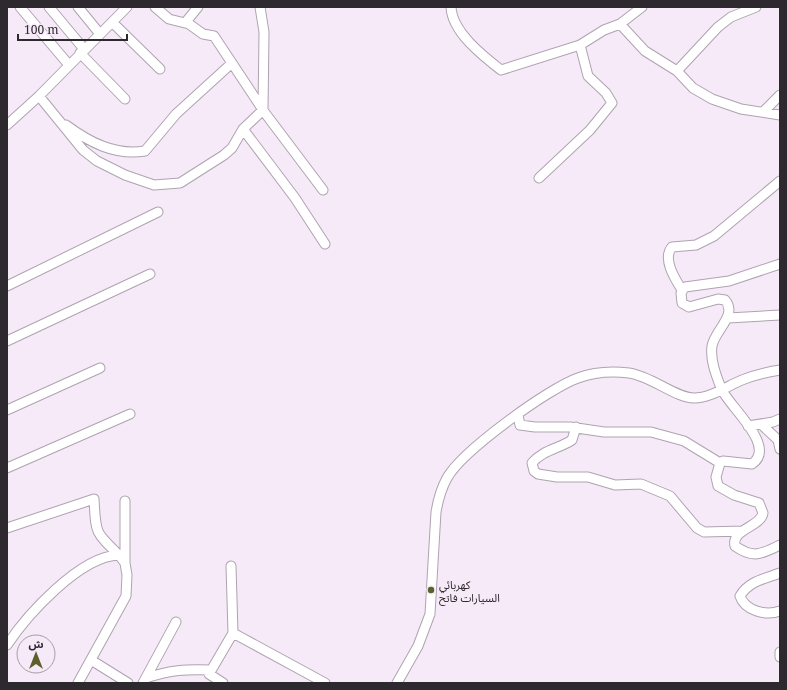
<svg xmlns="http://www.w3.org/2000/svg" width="787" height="690" font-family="'Noto Serif','Noto Sans Arabic',serif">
<rect width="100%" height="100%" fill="#f6eaf8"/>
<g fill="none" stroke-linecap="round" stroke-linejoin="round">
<defs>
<path id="minor" d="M20 7 69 65
M49 7 84 49
M78 7 100 34
M155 7 169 19 189 24 203 34 214 36 265 113 323 190
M451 7C452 32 483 56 501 70L580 45 604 30 620 24 642 7
M113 23 160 69
M185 23 198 7
M620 24 645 51 677 71 693 88 712 99 741 109 780 115
M80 53 125 99
M677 71 718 27 731 17 756 7
M39 96 83 150 97 161 125 175 154 185 180 183 224 155 232 148 243 129 263 110 264 32 260 7
M763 112 780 95
M7 125 39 96 127 7
M66 125C89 142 115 156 145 151L176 114 232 63
M243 129 295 198 325 244
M539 178 590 130 612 103 606 93 588 76 580 45
M780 264 729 281 685 287 681 293 682 303 689 307 718 299 725 300C738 315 715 330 712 346 710 360 716 375 721 388 728 406 778 446 752 464L723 461 720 463 716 477 718 486 734 495 759 503 763 513C761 527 731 529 735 546 753 559 762 554 780 545
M7 286 158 212
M682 290C675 279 662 259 672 247L696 245 714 236 780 181
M728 318 780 315
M7 341 150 274
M7 410 100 368
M518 415 520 425 535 427H570L604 432H651L684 441 720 463
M762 425 778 440 780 449
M748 426 773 422 780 419
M576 427 572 440C558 449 543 450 532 463L534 471 538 474 557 477H588L615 485 641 484 670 496 697 528 704 532 743 531
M7 468 130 414
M125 501V564
M7 528 94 499C96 533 94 531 119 555
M231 566 233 633
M780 573C764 579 749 581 740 596 745 611 766 616 780 611
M7 645C27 615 80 556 119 555L125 563 127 575 126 596 78 683
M780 652V657
M91 660 128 683
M146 678C171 670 185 669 211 670
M143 683 176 622
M223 683 209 674 233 633 325 683
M397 683 418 646 430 614 436 512C438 500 441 489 447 478 462 451 549 388 578 378 594 372 613 371 629 373 651 376 676 398 694 398 711 398 727 386 742 380 754 375 767 372 780 370"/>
</defs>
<use href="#minor" stroke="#aea3b0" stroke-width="11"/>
<use href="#minor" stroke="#fff" stroke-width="9"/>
</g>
<circle fill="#5d602d" stroke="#f6eaf8" stroke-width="1.5" cx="431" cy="590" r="4"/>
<g text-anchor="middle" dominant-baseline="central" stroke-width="3" stroke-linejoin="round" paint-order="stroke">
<g font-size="11" fill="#2e292e" stroke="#f6eaf8" text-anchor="start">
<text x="439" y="584">كهربائي<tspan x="439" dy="13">السيارات فاتح</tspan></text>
</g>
</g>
<rect width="787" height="690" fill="none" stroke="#2e292e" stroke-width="16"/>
<g transform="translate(36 654)"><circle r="19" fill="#f6eaf8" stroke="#a69da7"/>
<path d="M0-3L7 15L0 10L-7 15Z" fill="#5d602d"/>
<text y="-6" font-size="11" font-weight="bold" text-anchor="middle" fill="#2e292e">ش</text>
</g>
<path d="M18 34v6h109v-6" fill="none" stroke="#2e292e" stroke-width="2"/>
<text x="24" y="34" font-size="12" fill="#2e292e" stroke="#f6eaf8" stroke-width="3" paint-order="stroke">100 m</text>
</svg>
